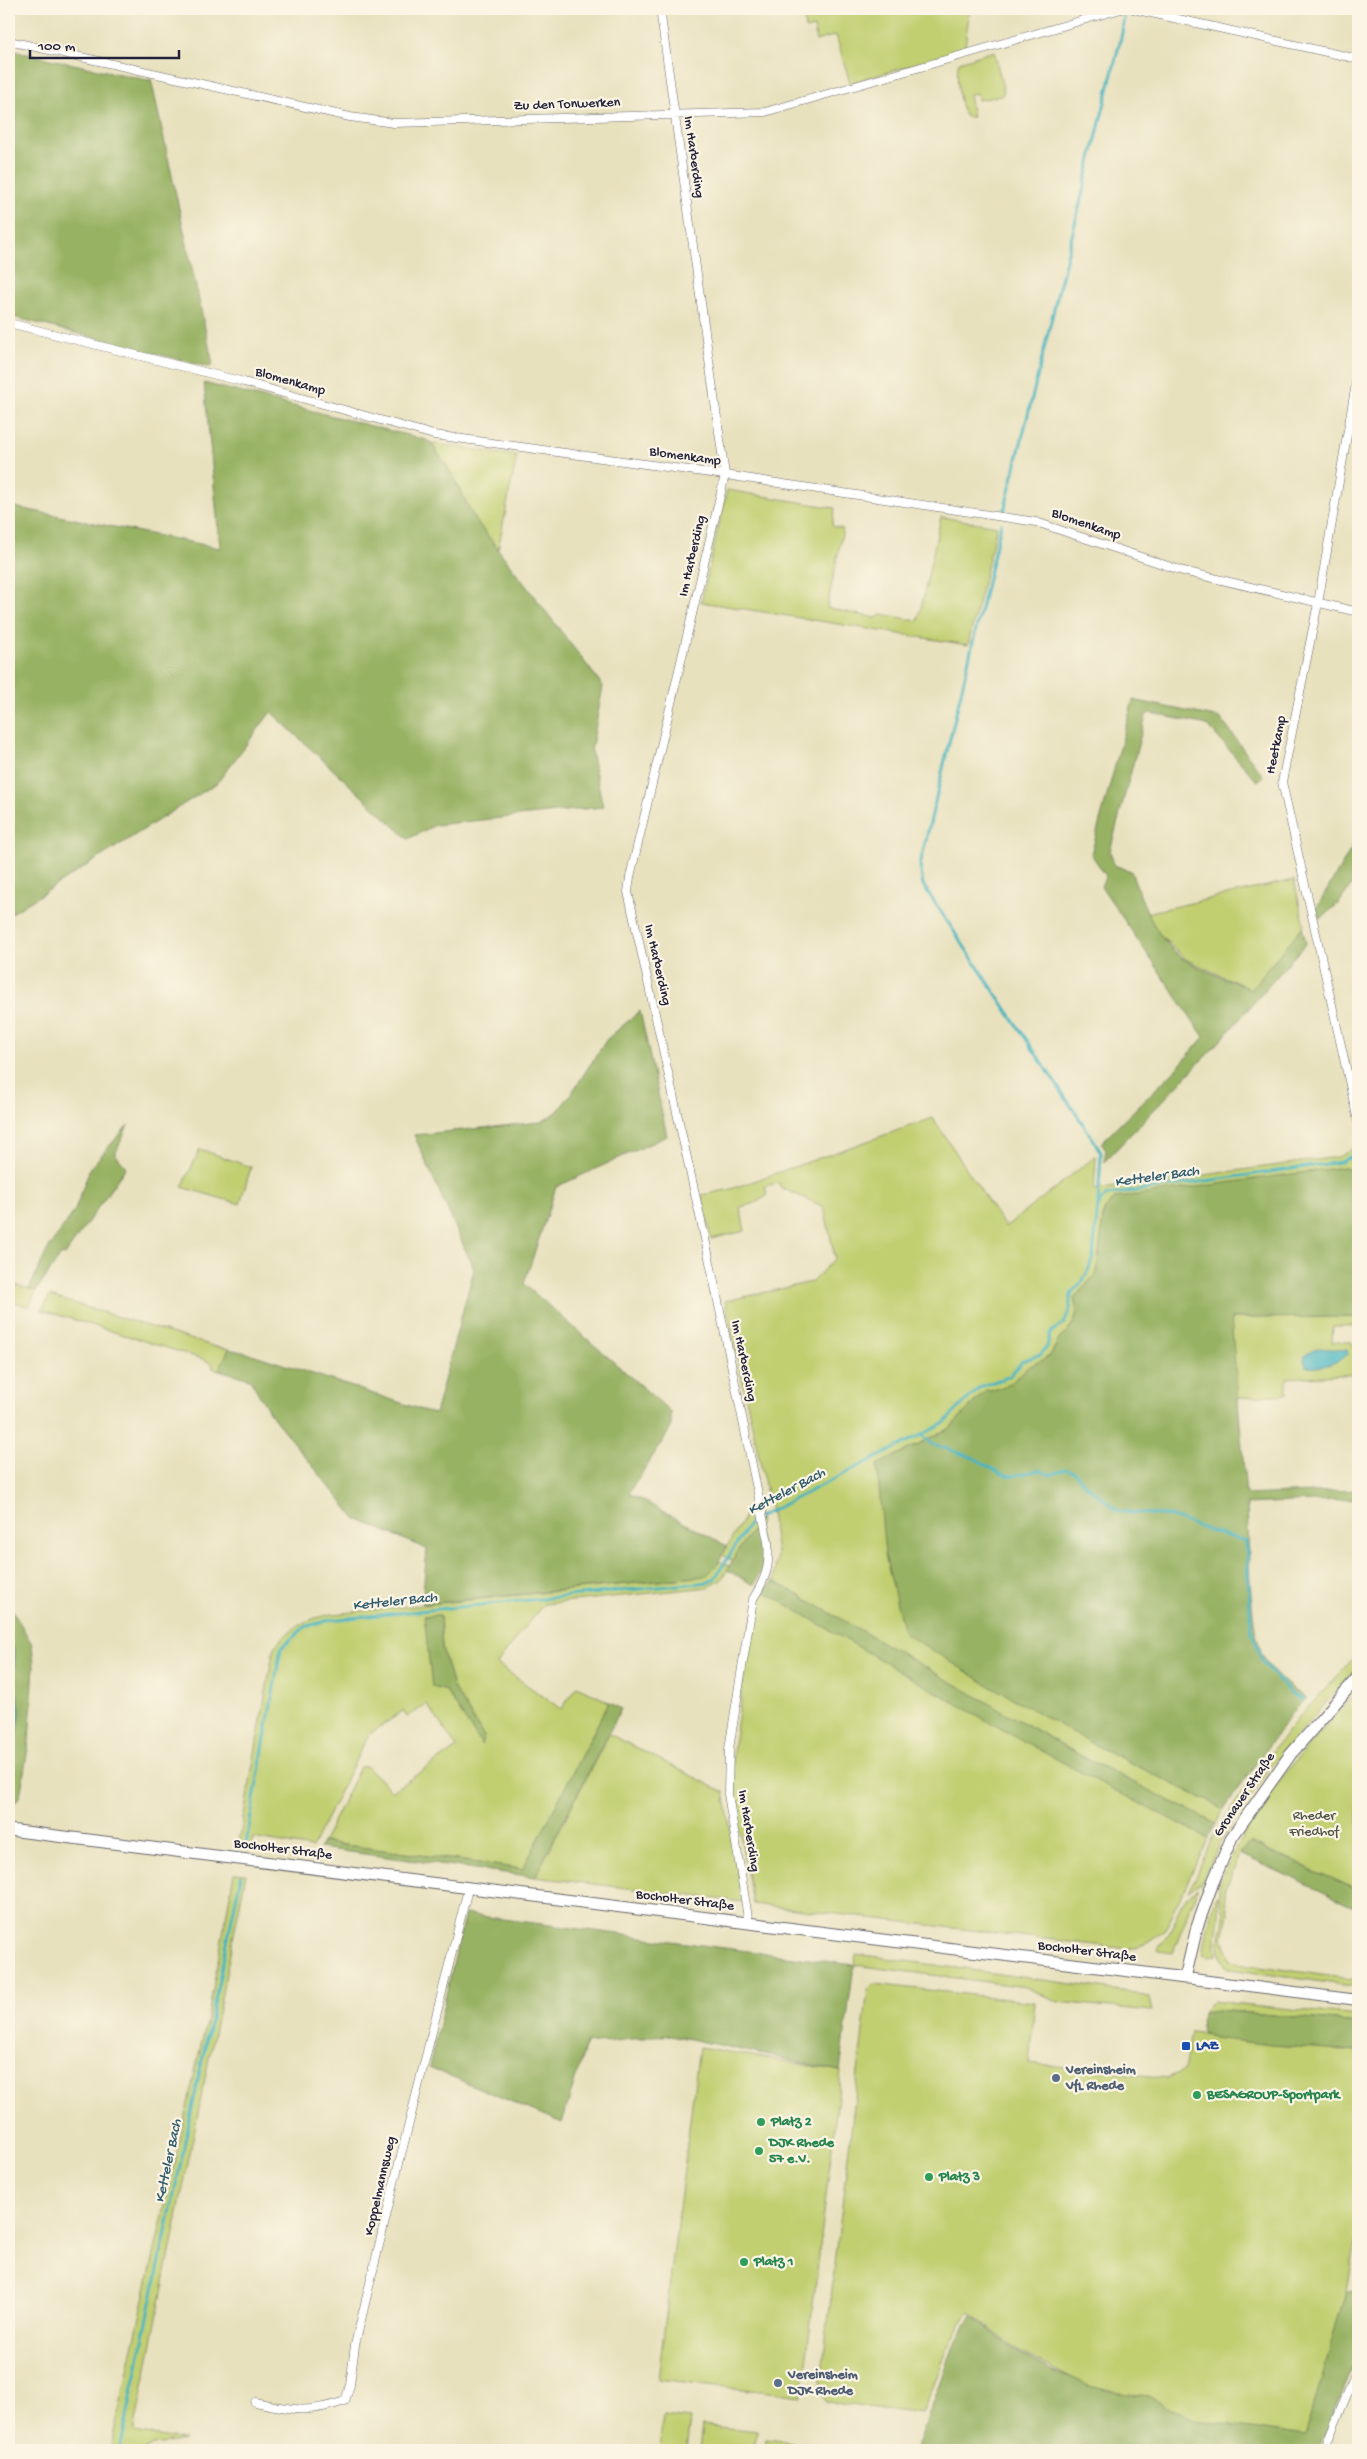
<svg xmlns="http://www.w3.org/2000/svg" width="1367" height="2459" font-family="'Gochi Hand',sans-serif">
<rect width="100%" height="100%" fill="#fcf5e5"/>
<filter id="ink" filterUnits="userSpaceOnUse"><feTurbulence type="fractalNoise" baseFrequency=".02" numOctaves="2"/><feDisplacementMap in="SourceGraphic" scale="10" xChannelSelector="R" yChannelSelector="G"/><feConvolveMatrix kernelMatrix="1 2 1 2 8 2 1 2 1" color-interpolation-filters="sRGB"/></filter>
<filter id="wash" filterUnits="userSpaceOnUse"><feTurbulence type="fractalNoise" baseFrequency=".0096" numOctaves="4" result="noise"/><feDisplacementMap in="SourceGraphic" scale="20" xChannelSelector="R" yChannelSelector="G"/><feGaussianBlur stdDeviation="1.12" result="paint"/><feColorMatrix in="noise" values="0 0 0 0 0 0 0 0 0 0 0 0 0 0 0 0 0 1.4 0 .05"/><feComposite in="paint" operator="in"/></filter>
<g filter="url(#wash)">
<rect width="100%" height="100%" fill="#e8e1be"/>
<path fill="#c1cf71" stroke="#727856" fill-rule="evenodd" d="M803 9H949L969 13 965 47 957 49 958 52 850 83 836 35 816 41 814 27 805 29Z
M994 51 1004 92 1001 96 978 100 977 93 969 95 973 117H966C959 108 955 72 959 62Z
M431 443 517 456 498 549 474 518 452 474Z
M727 490 835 508 832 526 843 529 827 608 876 618 882 614 918 621 941 517 997 526 968 645 701 602Z
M1294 880 1304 925 1251 989 1187 960 1160 935 1146 913Z
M933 1118 1005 1227 1096 1156 1094 1190 1338 1157 1356 1147 1358 1156V1174L1104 1210 1097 1273 1074 1298 1077 1311 1075 1320 1066 1334 1060 1338 1050 1356 1028 1367 1010 1384 991 1391 986 1390 949 1429 877 1465 1099 1747 1224 1809 1216 1824 1083 1757 774 1581 777 1554 771 1512 725 1301 812 1282 835 1258 824 1207 780 1187 779 1183 765 1186 767 1196 753 1204 740 1207 745 1231 711 1239 702 1195 731 1189Z
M200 1149 251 1167 240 1204 182 1187Z
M9 1283 36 1291 29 1307 9 1300Z
M50 1296 213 1346 229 1349 219 1370 212 1368 213 1364 203 1359 42 1310Z
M1358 1317V1326H1333L1332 1342H1352V1347H1358V1374L1287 1378V1394L1237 1398 1230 1318Z
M757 1510 760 1523 744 1541 733 1561 722 1555 747 1512Z
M719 1561 730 1566 721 1580 709 1587 544 1604 521 1631 497 1664 561 1709 577 1686 609 1702 523 1869 323 1842 360 1767 366 1766 392 1791 457 1748 427 1704 407 1717 403 1711 368 1735 312 1848 253 1838 250 1850 238 1848 274 1647C293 1626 305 1619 333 1614L697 1577 717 1565ZM440 1615 442 1648 453 1687 484 1737 482 1744 446 1691 424 1616Z
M764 1591 1090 1777 1208 1838 1165 1930 1137 1949 1120 1948 753 1904 733 1796 732 1760 751 1625Z
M1358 1654V1666L1272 1765 1227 1831 1201 1882 1188 1891 1196 1877 1211 1840 1256 1772 1299 1717Z
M1358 1690V1890L1249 1842 1240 1854 1225 1891 1228 1913 1223 1938 1231 1960 1237 1963 1358 1980V1987L1229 1969C1212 1953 1222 1935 1224 1915 1224 1906 1218 1898 1219 1889 1219 1882 1224 1874 1227 1868 1255 1800 1310 1744 1358 1690Z
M609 1734 724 1792 743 1902 535 1877Z
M234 1873 246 1874 134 2432 184 2440 154 2445 144 2450H110L209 2010Z
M1198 1888 1173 1953 1159 1951 1158 1949 1170 1932 1185 1898Z
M1217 1894C1224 1918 1212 1932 1217 1954L1209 1956 1203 1954 1208 1926Z
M856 1954 1136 1993 1149 1998 1152 2011 1057 2002 1026 1987 854 1965Z
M874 1984 1035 2002 1029 2063 1168 2078 1184 2070 1191 2032 1358 2051V2229L1347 2291 1311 2442 1195 2423 1090 2388 1018 2351 969 2312 952 2338 922 2414 826 2402 820 2389 868 1989Z
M1212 2001 1358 2016V2023L1218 2010 1203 2012Z
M699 2047 841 2071 802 2396 658 2379Z
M663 2416 690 2419 686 2450H659Z
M702 2425 757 2431 754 2450H699Z
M766 2439 793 2442 792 2450H765Z"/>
<path fill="#98b263" stroke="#5d6a4f" d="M9 50 147 80 151 79 213 365 209 367 9 316Z
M204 383 426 440 431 443 452 474 474 518 603 686 591 751 603 807 435 825 408 839 271 712 217 783 9 915V506L220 548Z
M1133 700 1220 718 1264 777 1257 781 1207 725 1150 713 1146 715 1110 851 1114 865 1131 871C1143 904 1156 941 1187 961 1206 972 1230 980 1251 989L1302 927 1306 943 1224 1037 1104 1162 1106 1150 1101 1143 1179 1066 1204 1037 1101 886 1106 876 1091 854Z
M1358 837V876L1339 903 1320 919 1316 909Z
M640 1011 667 1136 556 1187 524 1284 671 1412V1428L629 1493 727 1546 717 1565 706 1576 422 1604 427 1549 356 1519 271 1415 250 1379 219 1370 229 1349 255 1355 435 1414 474 1269 414 1135 541 1122 557 1112 571 1094 607 1039Z
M128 1125 115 1154 126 1167 65 1255 62 1254 36 1291 29 1289 48 1249 75 1210 90 1168Z
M1344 1167 1358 1174V1317L1231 1318 1246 1495 1358 1490V1499L1247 1504C1249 1541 1248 1628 1264 1658 1271 1671 1293 1691 1306 1698L1293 1711 1224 1809 1099 1747 980 1680 904 1633 885 1555 877 1465 949 1429 986 1390 991 1391 1010 1384 1028 1367 1050 1356 1060 1338 1066 1334 1075 1320 1077 1311 1074 1298 1097 1273 1104 1210 1115 1198Z
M757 1525C762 1554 771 1556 754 1585L727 1570 744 1541Z
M774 1581 1083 1757 1216 1824 1208 1838C1057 1763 909 1678 764 1591Z
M9 1604 32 1644 34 1666 29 1742 20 1796 9 1810V1753L18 1724 17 1695 12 1681 15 1655 13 1648 9 1645Z
M440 1615 442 1648 453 1687 484 1737 482 1745 446 1691 432 1687 424 1616Z
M609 1702 621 1709 535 1877 320 1848 323 1842 523 1869Z
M1249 1842 1358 1890V1908L1240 1854Z
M465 1914 854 1965 840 2071 671 2035 586 2044 562 2123 429 2067Z
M1218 2010 1358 2023V2051L1271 2045 1214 2038 1202 2032 1200 2020 1203 2012Z
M1347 2291 1358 2292V2356L1318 2450H916L956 2340 972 2316 1017 2352 1050 2370 1089 2386 1119 2393 1149 2396 1196 2420 1305 2436Z"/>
<path fill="#45b4bf" stroke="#346b7d" d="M1318 1348 1347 1350 1348 1354C1340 1363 1318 1369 1307 1367L1304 1361 1305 1355Z
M9 1645C20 1654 11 1669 13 1682 15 1692 20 1701 20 1712 20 1726 13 1740 9 1753Z"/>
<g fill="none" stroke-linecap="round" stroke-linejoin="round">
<path stroke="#45b4bf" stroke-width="3" d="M1004 512 1122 33 1124 15
M1001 524 920 865 923 885 1095 1142 1101 1153 1098 1204
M1350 1159 1358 1176
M922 1435 932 1444 974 1458 1002 1474 1013 1476 1039 1470 1050 1475 1066 1469 1074 1472 1084 1483 1118 1511 1170 1516 1212 1532 1246 1541 1251 1628 1262 1661 1292 1695 1302 1699
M246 1844 281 1648 305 1627 329 1620 709 1582 715 1578 751 1521 943 1424 980 1387 1010 1376 1022 1361 1041 1354 1047 1347 1050 1333 1064 1323 1070 1309V1299L1072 1292 1082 1282 1088 1271 1093 1257 1098 1204 1107 1195 1341 1162 1358 1152
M120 2450 241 1876"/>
</g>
</g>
<g filter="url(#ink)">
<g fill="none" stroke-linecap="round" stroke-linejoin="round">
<defs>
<path id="minor" d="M660 9 725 475 630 877 628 892 707 1248 768 1542C770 1567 766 1578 753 1599L729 1749 728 1794 749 1924
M1133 9 1358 59
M9 41 350 117 394 123 765 112 1121 9
M9 323 244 382 434 435 725 475 1036 522 1183 571 1358 612
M1358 372 1318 603 1282 782 1358 1121
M255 2402C293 2410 307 2414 345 2401L350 2385 355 2345 398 2167 468 1889
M1324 2450 1358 2368"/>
<path id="tertiary" d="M1185 1978 1358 2000"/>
<path id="secondary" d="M9 1830 1185 1978 1197 1927 1213 1882 1232 1837 1290 1755 1358 1677"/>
</defs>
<use href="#minor" stroke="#676569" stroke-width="9"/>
<use href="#tertiary" stroke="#676569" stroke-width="12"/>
<use href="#secondary" stroke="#676569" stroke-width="13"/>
<use href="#minor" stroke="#fff" stroke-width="8"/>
<use href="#tertiary" stroke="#fff" stroke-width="10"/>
<use href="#secondary" stroke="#fff" stroke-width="11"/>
</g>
</g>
<rect fill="#1a4fb4" stroke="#fcf5e5" stroke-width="2" x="1181" y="2041" width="10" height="10" rx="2.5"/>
<g fill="#5c6f8a" stroke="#fcf5e5" stroke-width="2">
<circle cx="1056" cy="2078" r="5"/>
<circle cx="778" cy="2383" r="5"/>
</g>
<g fill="#2e9e5b" stroke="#fcf5e5" stroke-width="2">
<circle cx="1197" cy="2095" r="5"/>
<circle cx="761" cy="2122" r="5"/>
<circle cx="759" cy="2151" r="5"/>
<circle cx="929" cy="2177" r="5"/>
<circle cx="744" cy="2262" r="5"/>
</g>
<g text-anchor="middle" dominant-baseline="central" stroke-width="4.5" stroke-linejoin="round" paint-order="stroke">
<g font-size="14" fill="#22223b" stroke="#fcf5e5">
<text transform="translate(567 105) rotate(-2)">Zu den Tonwerken</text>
<text transform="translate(693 157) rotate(82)">Im Harberding</text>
<text transform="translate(290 382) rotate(16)">Blomenkamp</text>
<text transform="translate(685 457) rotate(8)">Blomenkamp</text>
<text transform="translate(1086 525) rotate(19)">Blomenkamp</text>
<text transform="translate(693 556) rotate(-77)">Im Harberding</text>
<text transform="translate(1277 745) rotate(-79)">Heetkamp</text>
<text transform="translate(657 965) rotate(77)">Im Harberding</text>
<text transform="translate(743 1361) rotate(78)">Im Harberding</text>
<text transform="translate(1245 1795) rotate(-56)">Gronauer Straße</text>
<text transform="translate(748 1831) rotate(81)">Im Harberding</text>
<text transform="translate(283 1850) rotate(7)">Bocholter Straße</text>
<text transform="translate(685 1901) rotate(7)">Bocholter Straße</text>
<text transform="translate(1087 1952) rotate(7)">Bocholter Straße</text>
<text transform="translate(381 2186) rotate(-77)">Koppelmannsweg</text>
</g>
<g font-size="14" fill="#52564b" stroke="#fcf5e5">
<text x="1314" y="1816">Rheder<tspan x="1314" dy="16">Friedhof</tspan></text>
</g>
<g font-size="14" font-weight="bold" fill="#164399" stroke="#fcf5e5" text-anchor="start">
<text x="1196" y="2046">LAZ</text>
</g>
<g font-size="14" font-weight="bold" fill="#4e5e75" stroke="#fcf5e5" text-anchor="start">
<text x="1066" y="2070">Vereinsheim<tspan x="1066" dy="16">VfL Rhede</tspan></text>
<text x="788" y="2375">Vereinsheim<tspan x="788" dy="16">DJK Rhede</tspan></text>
</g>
<g font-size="14" font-weight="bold" fill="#27864d" stroke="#fcf5e5" text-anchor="start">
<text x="1207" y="2095">BESAGROUP-Sportpark</text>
<text x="771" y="2122">Platz 2</text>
<text x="769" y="2143">DJK Rhede<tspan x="769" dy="16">57 e.V.</tspan></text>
<text x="939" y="2177">Platz 3</text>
<text x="754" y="2262">Platz 1</text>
</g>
<g font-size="15" font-style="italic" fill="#305c70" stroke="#fcf5e5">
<text transform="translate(1157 1177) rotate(-8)">Ketteler Bach</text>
<text transform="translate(787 1492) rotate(-28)">Ketteler Bach</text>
<text transform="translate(395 1602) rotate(-6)">Ketteler Bach</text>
<text transform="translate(169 2161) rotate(-78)">Ketteler Bach</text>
</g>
</g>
<rect width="1367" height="2459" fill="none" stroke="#fcf5e5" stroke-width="30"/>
<path d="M30 50v8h149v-8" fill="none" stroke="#22223b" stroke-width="2.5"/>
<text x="38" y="50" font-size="15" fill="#22223b" stroke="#fcf5e5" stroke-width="4" paint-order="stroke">100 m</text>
</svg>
